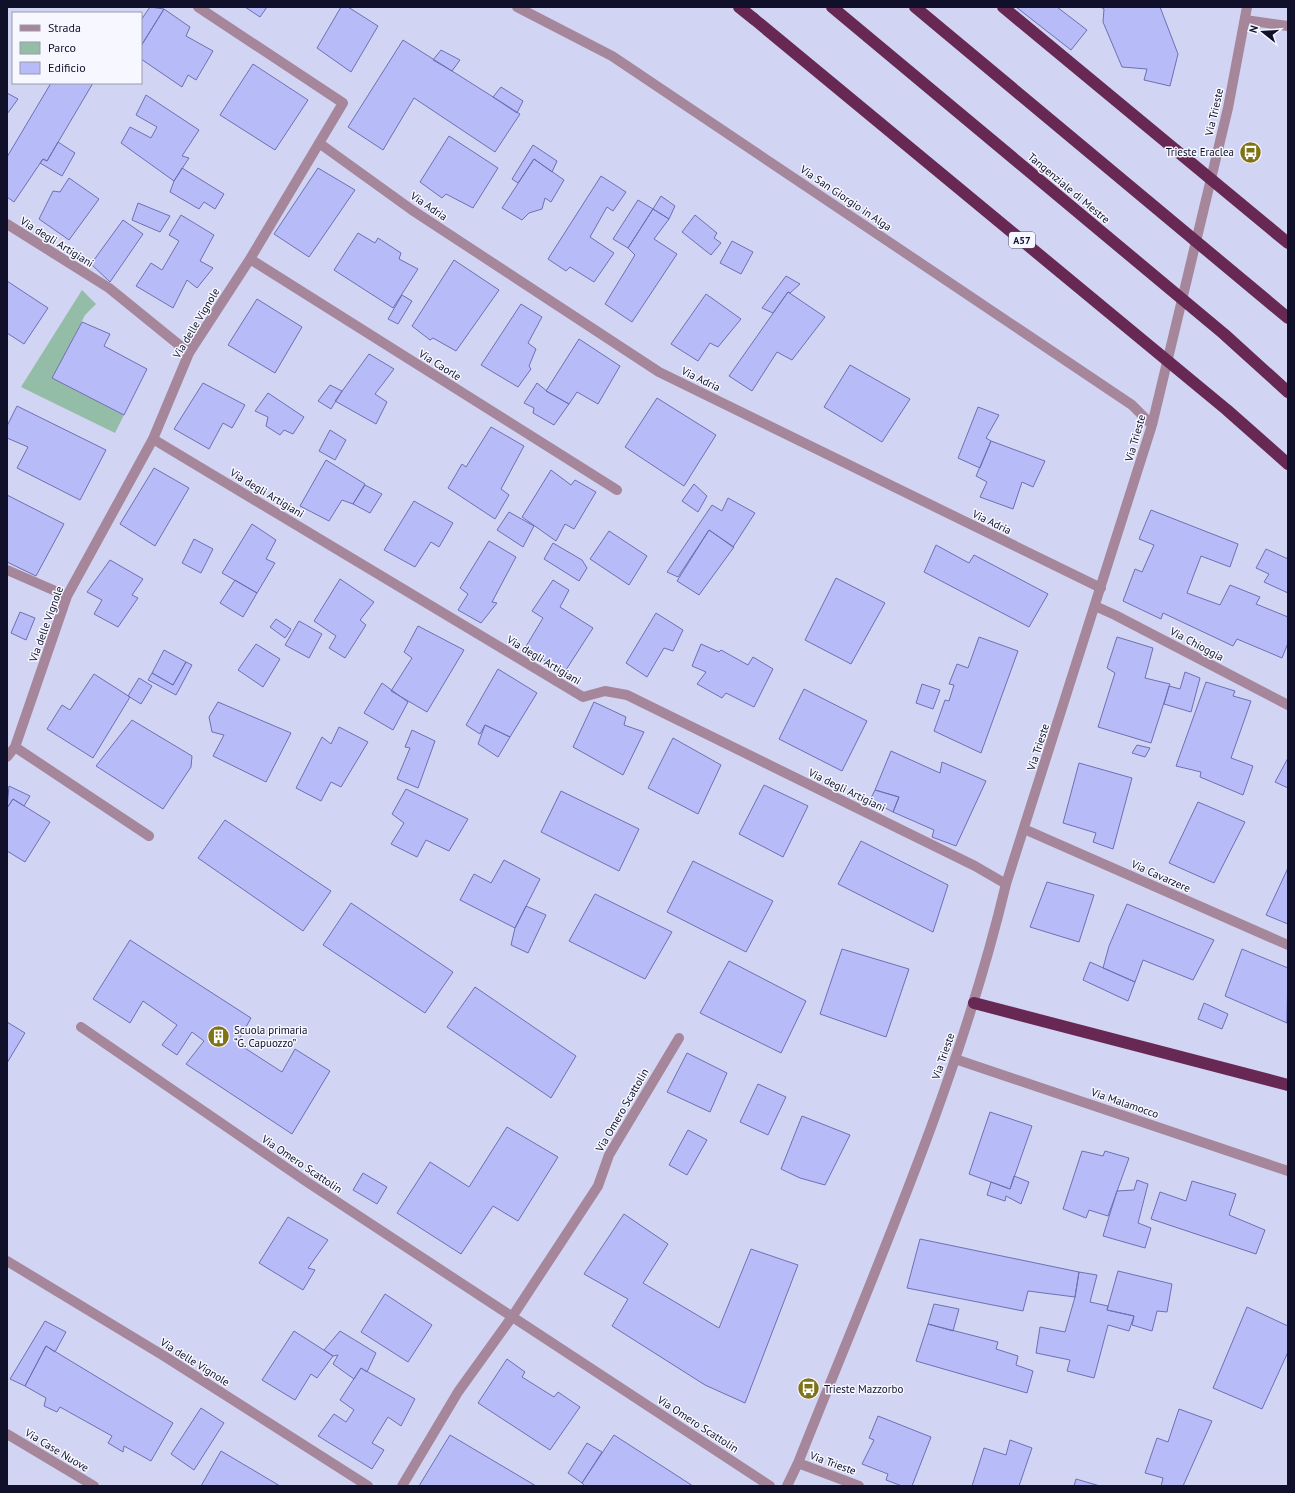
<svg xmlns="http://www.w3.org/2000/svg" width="1295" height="1493" font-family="'PT Sans',sans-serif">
<rect width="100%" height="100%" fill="#d1d4f3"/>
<path fill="#93bda6" d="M82 290 96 304 85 315 53 378 124 415 115 433 21 387Z"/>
<path fill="#b7bbf7" stroke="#6e70b5" d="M150 7 164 9 141 46V20Z
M245 7H267L260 17Z
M341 7H348L378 26 351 72 317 48Z
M1016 7H1057L1087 30 1071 50Z
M1101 7H1160L1178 54 1170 86 1144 80 1147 69 1122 67 1103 22 1104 9Z
M164 9 190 27 186 36 213 51 196 80 188 75 182 87 141 59V46Z
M403 40 520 114 495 152 414 98 383 150 348 127Z
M441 50 460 60 452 71 433 60Z
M253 64 308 100 275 150 220 115Z
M51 83H93L47 161 43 159 14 202 7 197V157Z
M501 87 523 101 517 113 493 97Z
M7 93 18 99 7 114Z
M146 95 199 130 182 156 189 158 174 181 121 143 130 127 151 138 157 127 136 115Z
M449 136 498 168 473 208 446 194 442 198 420 182Z
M58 142 75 153 62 176 40 163 43 159 47 161Z
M533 145 557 161 552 172 534 159 518 183 512 179Z
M534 159 564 180 551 202 545 198 542 209 529 213 522 220 502 208Z
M182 168 224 194 215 209 204 202 199 209 170 192 174 181Z
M318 168 355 190 309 257 274 234Z
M601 176 626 192 613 211 607 207 590 237 614 253 594 282 570 267 566 271 548 259Z
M69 178 99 199 69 240 39 219 53 191 60 192Z
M661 196 675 206 669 219 653 209Z
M638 200 653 209 628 248 613 239Z
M138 203 170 216 160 232 132 220Z
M653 209 669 219 654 239 677 254 632 322 605 304 635 255 628 248Z
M181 215 214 235 200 261 213 268 197 288 187 280 173 308 136 286 151 263 162 270 179 241 169 235Z
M695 215 717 233 714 238 721 243 711 255 682 232Z
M123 220 143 234 110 282 91 264Z
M358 233 375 243 378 238 401 253 399 259 418 269 393 308 334 270Z
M732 241 753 252 741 274 720 263Z
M454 260 499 290 456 351 433 338 430 340 412 326Z
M786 276 800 284 790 293 788 292 773 313 762 308Z
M7 281 48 308 24 344 7 333Z
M788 292 825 317 792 360 777 352 752 391 729 376Z
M706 294 741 319 718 347 710 343 698 361 671 344Z
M402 295 412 301 398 324 388 319Z
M257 299 302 327 275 373 228 345Z
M521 304 542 317 528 343 536 349 529 366 531 369 518 387 481 365Z
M82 322 110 334 104 346 147 369 124 415 52 378Z
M579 339 620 366 598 404 577 392 569 404 546 391Z
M369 354 394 369 375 394 387 402 376 424 335 401Z
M850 365 910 399 882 442 824 407Z
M203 383 245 405 232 428 223 423 209 449 174 429Z
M537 383 548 392 569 404 554 425 533 413 534 408 524 403Z
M330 385 342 391 331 409 318 401Z
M268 393 304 417 293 434 284 430 280 435 266 426 268 417 255 411Z
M657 398 716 435 684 486 625 447Z
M17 406 106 450 80 500 17 468 28 447 7 438V426Z
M978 407 999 415 986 438 991 441 980 468 958 458Z
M491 427 524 446 501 489 509 495 495 519 448 488 462 464 466 467Z
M330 430 346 440 335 460 319 451Z
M991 441 1045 461 1033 487 1022 482 1013 509 980 497 987 482 976 476Z
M326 460 365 484 353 504 342 500 329 521 300 506Z
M154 468 189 488 155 546 120 524Z
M551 470 571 485 575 480 596 492 574 529 565 524 556 541 522 517Z
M694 484 707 496 698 512 682 501Z
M365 485 382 494 370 513 353 504Z
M7 495 64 524 36 576 7 562Z
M728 498 755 513 733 547 709 530 678 577 667 572 712 505 722 511Z
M414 501 453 523 439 547 431 542 415 567 384 550Z
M1151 510 1238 544 1230 567 1201 556 1187 593 1220 605 1230 585 1260 597 1256 604 1288 617V643L1282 658 1237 639 1233 646 1163 613 1161 619 1123 601 1135 569 1142 572 1154 545 1139 539Z
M509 512 534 526 523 547 497 530Z
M252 524 276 540 266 559 275 563 257 593 222 573Z
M709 530 734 547 699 595 677 581Z
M609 531 647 556 629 585 590 559Z
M194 539 213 549 201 573 182 563Z
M489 541 516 557 492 602 497 603 481 623 458 610 468 594 460 588Z
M553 543 582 560 587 568 579 581 544 559Z
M936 545 969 563 974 555 1048 594 1029 627 924 572Z
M1266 549 1288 559V593L1264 582 1269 574 1256 568Z
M110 560 143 579 132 595 138 598 118 627 94 614 102 600 87 592Z
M836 578 885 603 851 664 805 640Z
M340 579 374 602 360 620 366 625 345 658 329 648 336 636 314 621Z
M235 580 257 593 243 617 220 603Z
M553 580 569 590 560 607 593 628 564 673 525 648 543 618 532 611Z
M20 612 35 618 26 640 11 633Z
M656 613 683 630 673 651 664 648 647 677 626 663Z
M276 619 291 629 285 638 270 627Z
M299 621 322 634 309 658 285 645Z
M418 626 464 650 427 712 391 691 412 658 404 652Z
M979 637 1018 651 981 753 934 731 945 700 949 701 954 685 949 684 957 664 968 668Z
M1117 637 1153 648 1145 678 1170 684 1151 743 1098 727 1115 673 1107 668Z
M256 644 280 659 263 687 238 670Z
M701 644 719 652 721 650 748 665 753 657 773 669 754 707 726 693 722 698 697 684 706 672 692 666Z
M164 650 186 662 173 685 152 673Z
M186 662 192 665 176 695 148 680 152 673 173 685Z
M498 669 537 693 510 737 485 725 480 734 466 725Z
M1185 672 1200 678 1191 712 1164 704 1169 686 1180 689Z
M94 674 130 697 93 758 47 729 62 705 70 710Z
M139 678 152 686 141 704 128 696Z
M1206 682 1235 691 1233 696 1251 701 1231 758 1253 766 1243 795 1200 777 1201 772 1176 766Z
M382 683 408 702 393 730 364 713Z
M922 684 940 690 933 709 916 703Z
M804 689 867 721 842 771 779 739Z
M218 702 291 733 266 782 213 756 224 735 212 732 209 717Z
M594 702 626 717 624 725 644 732 623 775 573 747Z
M132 720 192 756 191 767 163 809 96 766Z
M485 725 510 737 498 757 478 744Z
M339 727 368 742 341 787 331 782 321 801 296 788 322 737 331 744Z
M412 730 435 741 418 788 397 779 410 748 405 747Z
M673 738 721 765 698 814 648 788Z
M1137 745 1150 748 1145 757 1132 753Z
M891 751 940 773 942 762 986 781 956 846 932 837 934 830 893 812 899 797 875 790Z
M1288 758V788L1275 782Z
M1079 763 1132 778 1113 849 1093 842 1096 833 1063 823Z
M764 785 808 806 783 857 739 834Z
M9 786 30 796 24 806 13 799 7 808Z
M406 789 468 819 449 851 426 840 417 857 391 844 404 823 392 814Z
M875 790 899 797 893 812 870 800Z
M561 791 639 829 619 871 541 832Z
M13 799 50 822 25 862 7 851V808Z
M1198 802 1245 822 1214 883 1169 863Z
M225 820 331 891 303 931 198 858Z
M861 841 948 885 933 932 838 884Z
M504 860 540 879 515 928 460 900 474 874 491 883Z
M693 861 773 901 746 952 667 912Z
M1288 868V924L1266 915Z
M1047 882 1094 895 1079 942 1030 927Z
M595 894 672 932 645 979 569 941Z
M351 903 453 972 425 1013 323 945Z
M1127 904 1214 940 1193 980 1143 960 1135 982 1103 968 1109 946Z
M526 906 546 915 528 953 511 945 515 928Z
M130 940 251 1018 237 1043 282 1072 295 1049 330 1071 292 1134 186 1064 204 1041 192 1032 177 1055 162 1045 177 1025 143 1001 130 1023 93 999Z
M842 949 909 969 886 1037 820 1014Z
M1242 949 1288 968 1287 1023 1225 996Z
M729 961 806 1001 781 1053 700 1013Z
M1090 962 1135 982 1128 1001 1083 980Z
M475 987 576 1056 551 1098 447 1027Z
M1204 1003 1228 1014 1222 1029 1198 1019Z
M7 1022 25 1033 7 1063Z
M687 1053 727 1073 710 1112 667 1092Z
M758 1084 786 1097 768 1135 740 1122Z
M990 1112 1032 1126 1010 1189 969 1174Z
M802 1116 850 1135 825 1185 800 1178 781 1169Z
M507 1127 558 1157 518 1221 493 1206 461 1254 397 1213 430 1162 469 1187Z
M688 1130 707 1140 687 1175 669 1165Z
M1082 1151 1103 1156 1105 1151 1129 1158 1108 1216 1089 1210 1086 1218 1063 1209Z
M363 1173 387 1187 377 1204 353 1190Z
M1014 1176 1029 1182 1021 1204 1006 1196 1005 1201 987 1195 991 1182 1010 1189Z
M1137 1180 1148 1184 1138 1223 1151 1228 1145 1248 1103 1236 1117 1191 1134 1190Z
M1192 1181 1236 1194 1229 1215 1265 1230 1256 1254 1151 1219 1160 1192 1186 1201Z
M624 1214 668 1244 643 1283 719 1328 751 1249 798 1265 745 1403 705 1385 612 1326 628 1299 584 1274Z
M288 1217 328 1240 308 1268 315 1270 303 1290 259 1263Z
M920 1239 1079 1272 1075 1297 1028 1291 1023 1311 907 1288Z
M1118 1271 1172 1284 1167 1312 1157 1311 1152 1331 1132 1325 1134 1316 1107 1310Z
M1079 1272 1097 1275 1090 1302 1108 1306 1107 1310 1134 1316 1129 1331 1108 1325 1094 1378 1067 1371 1070 1360 1036 1353 1040 1327 1065 1332 1075 1297Z
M385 1294 432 1325 408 1362 361 1332Z
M934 1304 959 1309 953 1331 928 1324Z
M1247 1307 1288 1326V1352L1262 1409 1213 1388Z
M45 1321 66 1332 55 1352 46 1346 25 1386 10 1379Z
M928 1324 998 1342 996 1349 1018 1356 1016 1365 1033 1371 1027 1393 916 1361Z
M294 1331 333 1356 317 1378 311 1374 295 1400 262 1380Z
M340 1331 376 1353 367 1372 361 1368 354 1379 333 1364 338 1355 333 1356 324 1350Z
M46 1346 173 1423 151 1461 124 1446 123 1452 108 1443 112 1436 60 1407 57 1412 44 1406 46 1398 25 1386Z
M507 1359 525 1372 522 1377 554 1397 558 1392 580 1407 550 1450 478 1403Z
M361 1368 415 1399 401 1426 388 1417 372 1443 384 1450 372 1469 318 1436 334 1414 346 1422 354 1410 340 1400Z
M201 1408 224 1423 194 1470 171 1454Z
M1179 1409 1212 1421 1183 1486H1161L1163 1478 1145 1473 1157 1438 1168 1442Z
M878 1416 931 1437 912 1486H902L886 1480 888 1474 862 1464 874 1440 869 1438Z
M450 1435 536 1486H419Z
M614 1435 693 1486H585L582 1483Z
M1010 1440 1032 1448 1019 1486H972L984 1448 1006 1455Z
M587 1443 602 1452 582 1483 568 1473Z
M221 1451 280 1486H201Z
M1076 1479 1100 1486H1074Z"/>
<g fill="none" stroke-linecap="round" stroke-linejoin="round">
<path stroke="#a6869a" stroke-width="10" d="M517 7 612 56 1132 405 1152 425
M1245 20 1288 26
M319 143 412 210 659 372 1101 588
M7 224 109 288 189 353
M250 259 617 490
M153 439 583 697 605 691 627 695 975 866 1006 884
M7 570 67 596
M1095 606 1115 615 1288 705
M15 747 149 836
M7 757 15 747 67 596 153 439 189 353 250 259 343 103 198 7
M1024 829 1288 945
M81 1027 307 1182 770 1486
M955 1059 1288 1171
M7 1261 164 1356 368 1486
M7 1434 94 1486
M798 1463 859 1486
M402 1486 458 1392 512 1317 598 1186 609 1155 679 1038
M787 1486 798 1463C873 1274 959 1082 1006 884L1152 425 1228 108 1247 7"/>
<path stroke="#672954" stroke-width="12" d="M739 7 754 19
M974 1003 1288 1085"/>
<path stroke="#672954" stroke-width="12" d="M832 7 1224 334 1288 392
M915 7 1288 318
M1003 7 1288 243
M754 19 1227 410 1288 464"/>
</g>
<defs>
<symbol id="bus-disc" viewBox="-11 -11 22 22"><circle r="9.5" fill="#807315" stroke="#f6f7ff"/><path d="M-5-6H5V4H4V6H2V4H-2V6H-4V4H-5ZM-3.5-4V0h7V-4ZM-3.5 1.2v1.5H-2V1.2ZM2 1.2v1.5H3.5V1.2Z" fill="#fff"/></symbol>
<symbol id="building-disc" viewBox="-11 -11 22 22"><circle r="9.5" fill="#807315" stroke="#f6f7ff"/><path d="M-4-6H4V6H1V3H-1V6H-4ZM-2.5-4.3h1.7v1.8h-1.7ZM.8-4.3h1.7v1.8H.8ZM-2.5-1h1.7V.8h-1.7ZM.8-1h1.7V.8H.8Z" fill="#fff"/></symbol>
</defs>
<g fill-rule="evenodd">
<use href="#bus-disc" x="1238" y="140" width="25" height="25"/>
<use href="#building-disc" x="206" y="1024" width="25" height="25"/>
<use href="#bus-disc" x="796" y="1376" width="25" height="25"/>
</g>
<g text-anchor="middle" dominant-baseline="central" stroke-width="3" stroke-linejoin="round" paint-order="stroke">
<rect fill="#f6f7ff" stroke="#55556b" stroke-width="1" x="1009" y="232" width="26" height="16" rx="3"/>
<g font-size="10" font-weight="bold" fill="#10102b">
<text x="1022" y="240">A57</text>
</g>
<g font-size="11" fill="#10102b" stroke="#f6f7ff">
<text transform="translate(1214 112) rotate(-77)">Via Trieste</text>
<text transform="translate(1069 188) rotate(40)">Tangenziale di Mestre</text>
<text transform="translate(846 198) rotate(34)">Via San Giorgio in Alga</text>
<text transform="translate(429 206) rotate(34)">Via Adria</text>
<text transform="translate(57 242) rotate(32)">Via degli Artigiani</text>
<text transform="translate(196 323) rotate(-59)">Via delle Vignole</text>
<text transform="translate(440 365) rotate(32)">Via Caorle</text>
<text transform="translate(701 379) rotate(26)">Via Adria</text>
<text transform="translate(1135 438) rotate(-74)">Via Trieste</text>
<text transform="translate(267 493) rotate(31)">Via degli Artigiani</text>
<text transform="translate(992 522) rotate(26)">Via Adria</text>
<text transform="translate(46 624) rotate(-70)">Via delle Vignole</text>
<text transform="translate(1197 644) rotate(28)">Via Chioggia</text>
<text transform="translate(544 660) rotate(31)">Via degli Artigiani</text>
<text transform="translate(1038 747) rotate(-72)">Via Trieste</text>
<text transform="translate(847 790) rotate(26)">Via degli Artigiani</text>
<text transform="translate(1161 876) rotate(24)">Via Cavarzere</text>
<text transform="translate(943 1056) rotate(-71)">Via Trieste</text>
<text transform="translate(1125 1103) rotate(19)">Via Malamocco</text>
<text transform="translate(622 1110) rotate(-60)">Via Omero Scattolin</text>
<text transform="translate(302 1164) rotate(34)">Via Omero Scattolin</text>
<text transform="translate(195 1362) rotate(32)">Via delle Vignole</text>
<text transform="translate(698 1424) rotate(33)">Via Omero Scattolin</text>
<text transform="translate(57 1450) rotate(31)">Via Case Nuove</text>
<text transform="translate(833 1463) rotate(20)">Via Trieste</text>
</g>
<g font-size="11" fill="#10102b" stroke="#f6f7ff" text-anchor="start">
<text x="1234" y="152" text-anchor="end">Trieste Eraclea</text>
<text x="234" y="1030">Scuola primaria<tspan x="234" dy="13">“G. Capuozzo”</tspan></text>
<text x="824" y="1389">Trieste Mazzorbo</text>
</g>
</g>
<rect width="1295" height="1493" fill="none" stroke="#10102b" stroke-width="16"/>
<rect x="12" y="12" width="130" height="72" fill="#f6f7ff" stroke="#9a9baa"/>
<rect x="20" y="25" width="20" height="6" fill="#a6869a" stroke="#9a9baa"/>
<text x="48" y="32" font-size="12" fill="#10102b">Strada</text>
<rect x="20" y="42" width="20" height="12" fill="#93bda6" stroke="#9a9baa"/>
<text x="48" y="52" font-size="12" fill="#10102b">Parco</text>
<rect x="20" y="62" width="20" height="12" fill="#b7bbf7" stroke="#9a9baa"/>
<text x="48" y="72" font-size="12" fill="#10102b">Edificio</text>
<g transform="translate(1263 32) rotate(287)" stroke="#f6f7ff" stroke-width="3" paint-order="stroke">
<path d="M0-3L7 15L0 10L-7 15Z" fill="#10102b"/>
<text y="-6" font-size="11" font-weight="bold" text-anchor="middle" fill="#10102b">N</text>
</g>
</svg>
